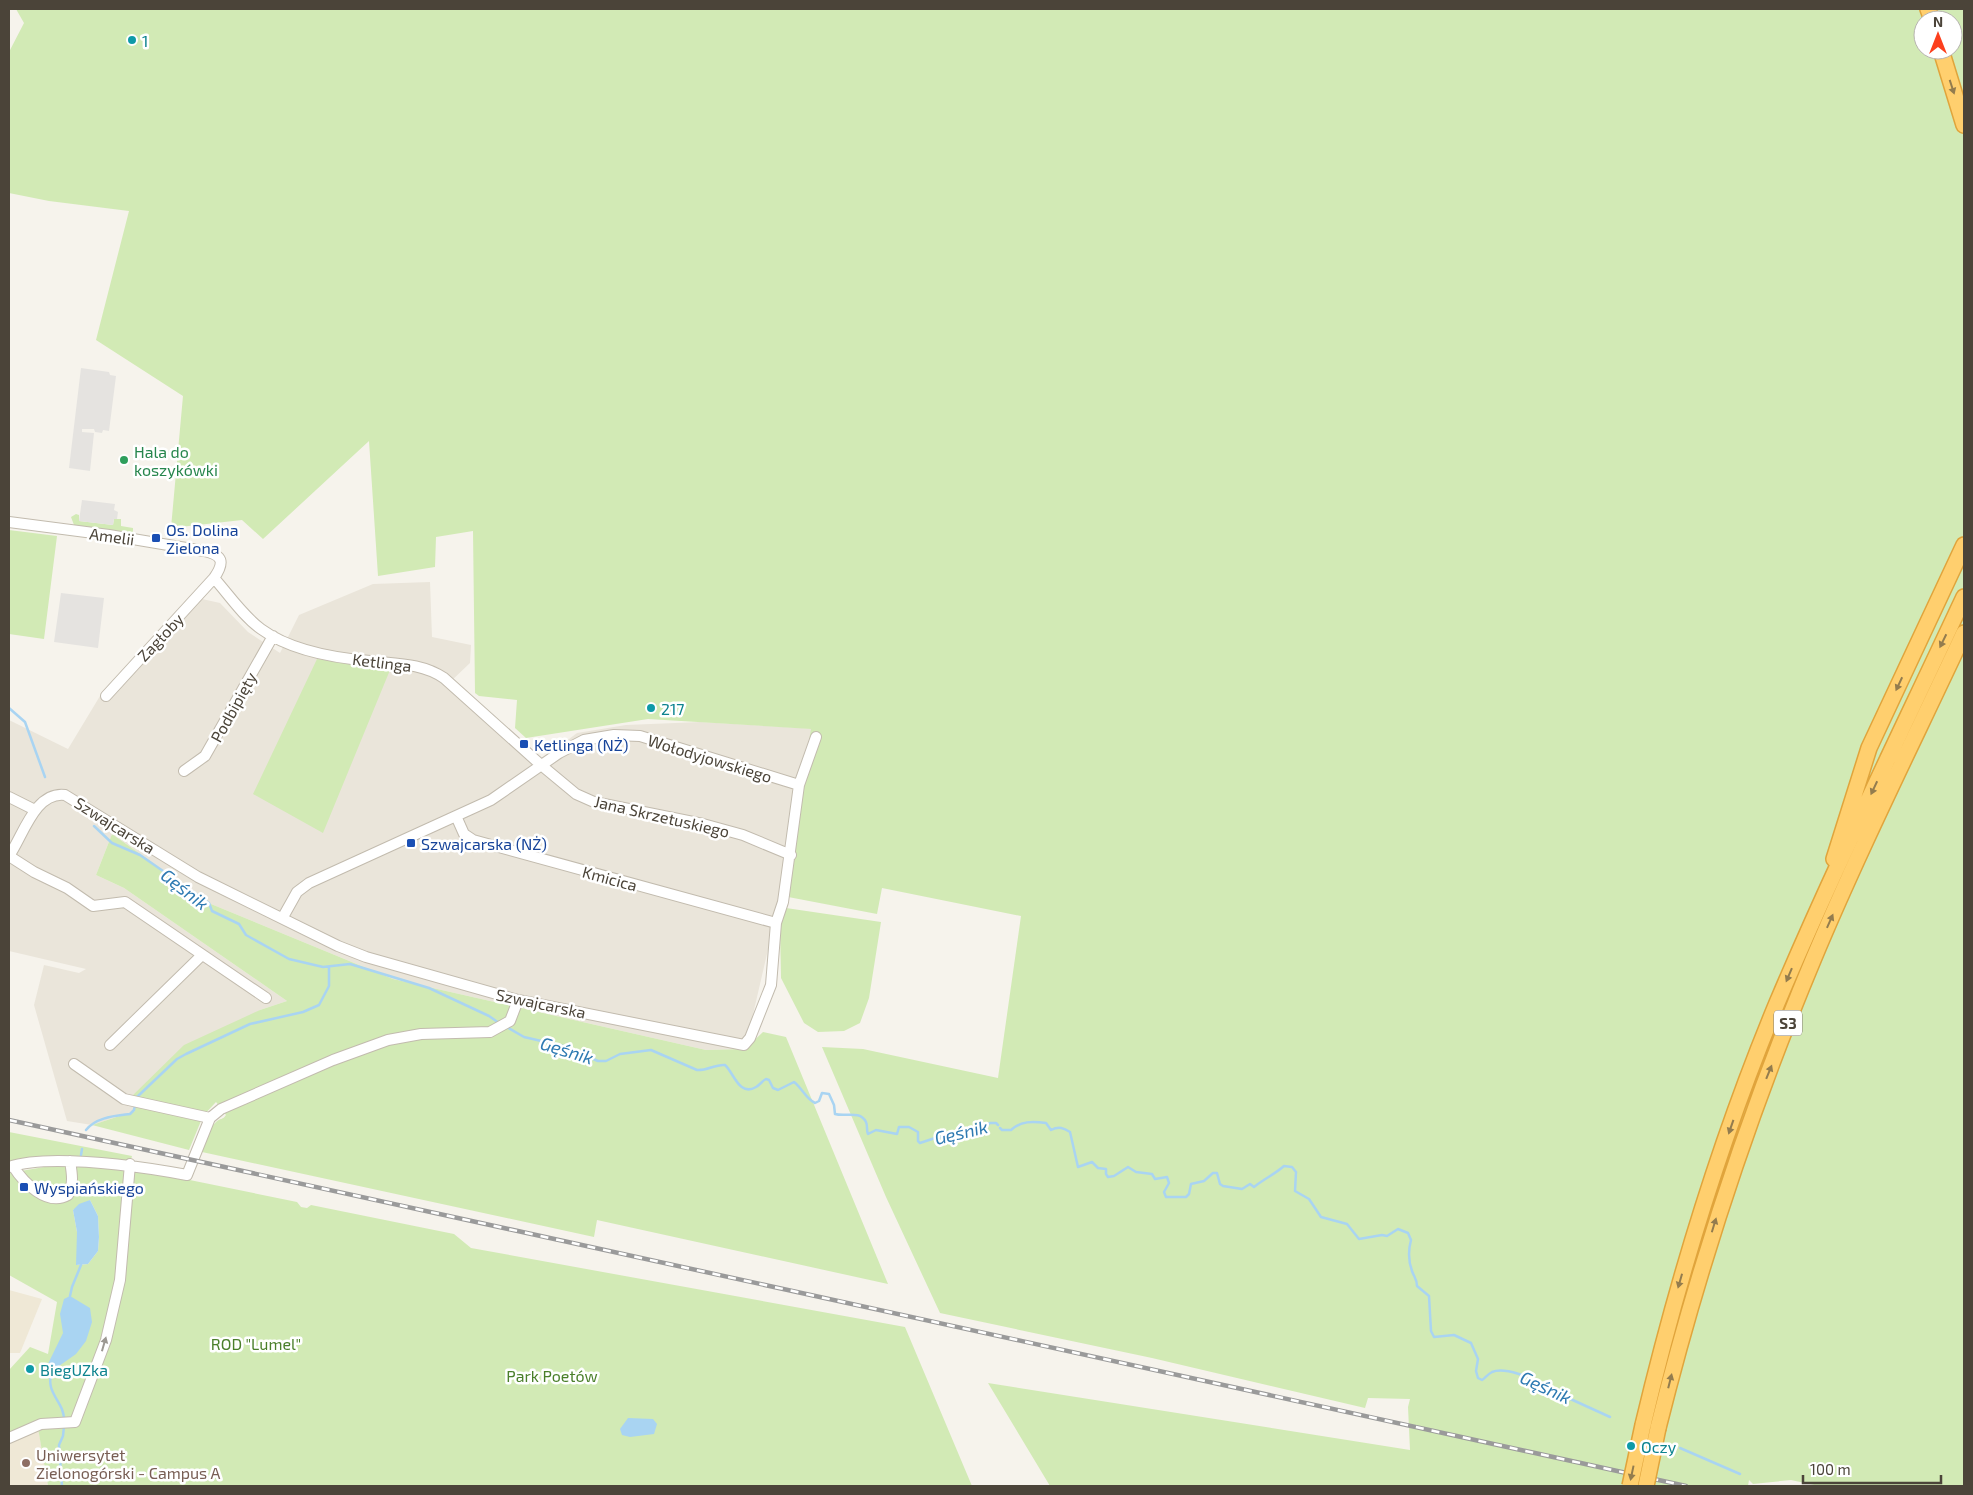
<svg xmlns="http://www.w3.org/2000/svg" width="1973" height="1495" font-family="'Exo 2',sans-serif">
<rect width="100%" height="100%" fill="#f6f3ec"/>
<path fill="#eae5da" d="M430 582 432 637 471 645 470 663 449 683 536 764 577 733 626 725 700 722 819 729 745 1049 706 1050 393 979 211 904 112 834 96 875 124 888 287 1001 260 1010 135 1111 92 1125 67 1121 34 1005 44 965 79 973 86 969 9 951V720L68 749 103 691 202 599 220 603 248 632 280 653 299 615 373 584Z"/>
<path fill="#efe8d6" d="M9 1290 42 1299 20 1353H9Z
M38 1427 48 1486H9V1441Z"/>
<path fill="#d2eab5" fill-rule="evenodd" d="M16 9H1964V1486H1819L1791 1480 1753 1484 1749 1480 1748 1486H1050L988 1383 1410 1450 1408 1407 1410 1399 1368 1398 1365 1408 1152 1358 940 1313 886 1197 822 1047 863 1049 998 1078 1021 916 882 888 877 914 783 896 811 729 648 719 526 738 515 728 517 700 479 696 475 693 473 531 436 537 435 567 378 576 369 441 263 539 242 520 171 528 183 396 96 340 129 211 49 201 9 193V52L24 23ZM1923 20H1953V50H1923Z
M76 514 79 515V521L113 525 114 519H121V526L133 528V533L74 525 71 517Z
M9 530 57 536 44 639 9 634Z
M317 659 390 670 323 833 253 794Z
M112 834 211 904 393 979 706 1050 745 1049 763 1032 786 1037 888 1284 597 1220 594 1237 202 1152C205 1143 209 1128 216 1122 220 1118 223 1120 226 1115L216 1102 203 1116 189 1150 92 1125 135 1111 130 1098 184 1045 260 1010 287 1001 124 888 96 875Z
M786 908 881 922 869 998 860 1023 844 1031 818 1032 804 1023 781 978 780 927Z
M9 1132 132 1156 130 1163H9Z
M56 1165 126 1167 297 1202 301 1207 307 1208 311 1205 454 1234 471 1248 905 1327 972 1486H48L38 1428 9 1439V1370L30 1347 48 1354 57 1302 9 1275V1173ZM90 1200 98 1216 99 1237 98 1251 88 1264 77 1265V1232L73 1210Z"/>
<path fill="#e5e3e0" d="M81 368 109 372 110 375 116 376 109 431 103 430 102 433 95 432 94 429H82V432L94 433 90 471 69 468Z
M82 500 115 504 114 510 118 512 117 519H114L113 525 79 521Z
M61 593 104 598 98 648 54 642Z"/>
<path fill="#a9d4f2" d="M90 1200 98 1216 99 1237 98 1251 88 1264 76 1265 77 1232 73 1210 79 1204Z
M70 1296 90 1308 92 1322 86 1341 76 1354 52 1371 46 1368 63 1333 60 1314 64 1299Z
M628 1418 653 1419 657 1424 654 1434 630 1437 622 1435 620 1429Z"/>
<g fill="none" stroke-linecap="round" stroke-linejoin="round">
<path stroke="#a9d4f2" stroke-width="2.5" d="M9 708 25 722 45 777
M94 826 112 843 140 855 209 903 212 911 239 924 246 935 289 959 323 967 350 964 429 988 489 1016 499 1023
M505 1026 524 1037 563 1046 598 1061H606L620 1054 651 1050 697 1070C707 1071 715 1064 725 1065 734 1073 739 1097 756 1087 760 1085 762 1081 766 1079L769 1080 773 1088 778 1090 794 1082C802 1088 806 1099 815 1103L819 1101 822 1093 829 1094 834 1105 835 1114C845 1117 860 1110 866 1122 868 1126 866 1130 868 1134L876 1130 897 1134 899 1127H909L918 1132V1141L920 1143 938 1137H956L980 1130 990 1123H996L998 1125
M136 1100 137 1097 177 1059 186 1054 250 1024 303 1012 319 1005 329 986V967
M1000 1128 1002 1130H1011C1021 1121 1032 1121 1046 1123L1051 1130C1059 1126 1064 1128 1070 1132L1078 1167 1092 1162 1098 1168 1106 1169V1174L1108 1177 1114 1176 1128 1167 1136 1172 1152 1174 1155 1179 1167 1177 1169 1183 1164 1192 1166 1197H1186L1189 1194 1191 1184 1204 1181 1213 1173H1217L1220 1184 1223 1186 1242 1189 1250 1184 1254 1187C1264 1179 1275 1174 1284 1166L1292 1167 1296 1172 1295 1191 1309 1199 1321 1217 1347 1224 1359 1239 1382 1235 1387 1236 1398 1229 1408 1233 1411 1240C1408 1251 1408 1260 1412 1271 1414 1277 1417 1279 1417 1286L1429 1296 1431 1331 1434 1337 1454 1335 1471 1343 1478 1359 1476 1371 1478 1378 1482 1380C1485 1378 1488 1374 1492 1372 1504 1367 1533 1377 1542 1386L1610 1417
M86 1130C96 1117 115 1116 130 1114L134 1110 135 1105
M81 1155 82 1149
M70 1296 72 1287 81 1265
M52 1371C44 1394 65 1401 64 1421
M1680 1448 1740 1474
M62 1486 59 1445 63 1436 64 1426"/>
<defs>
<path id="minor" d="M9 522 109 535 204 551C223 555 225 562 214 578L106 696
M214 578C229 595 243 616 261 629 291 651 334 658 370 661 396 664 422 663 444 678L541 765 576 794 594 802 703 824 743 835 791 855
M184 771 205 756 273 636
M9 797 35 810
M456 816 464 834 473 840 776 923
M9 856C23 836 35 791 65 795L198 877 338 946 366 957 518 1000 744 1045 750 1038 771 985 776 923 783 902 799 785 816 737
M9 856 34 872 67 888 93 906 125 902 266 998
M283 917 297 892 309 883 491 800 559 753 584 740 614 735 640 736 799 785
M110 1045 202 955
M74 1064 124 1099 210 1118
M13 1166C23 1182 47 1207 68 1195 74 1184 72 1173 70 1161
M9 1167C24 1162 42 1161 58 1161 102 1161 144 1167 187 1175L210 1118 221 1109 333 1060 388 1040 421 1034 490 1032 510 1021 518 1000
M9 1438 41 1424 75 1422 106 1340 120 1280 130 1164"/>
<path id="highway" d="M1928 9 1932 20
M1941 50 1964 125
M1834 859 1869 748 1964 545
M1643 1425C1677 1282 1720 1140 1777 1003 1835 866 1901 732 1964 597
M1658 1428C1698 1268 1749 1113 1813 960 1859 850 1913 742 1964 633"/>
</defs>
<use href="#minor" stroke="#c2bbae" stroke-width="12"/>
<use href="#highway" stroke="#e0a43c" stroke-width="18"/>
<use href="#minor" stroke="#fff" stroke-width="10"/>
<use href="#highway" stroke="#ffcf6e" stroke-width="15"/>
<defs>
<path id="rail" d="M9 1120 1686 1486"/>
</defs>
<use href="#rail" stroke="#9a9a9a" stroke-width="4.5"/>
<use href="#rail" stroke="#fff" stroke-width="2.5" stroke-dasharray="8" stroke-linecap="butt"/>
<defs>
<path id="highway-bridge" d="M1630 1486 1643 1425
M1646 1486 1658 1428"/>
</defs>
<use href="#highway-bridge" stroke="#e0a43c" stroke-width="18" stroke-linecap="butt"/>
<use href="#highway-bridge" stroke="#ffcf6e" stroke-width="15"/>
</g>
<defs><path id="oneway-solid" d="M-6-.8H1V-3.2L6.5 0L1 3.2V.8H-6Z" transform="scale(1.25)"/></defs>
<g fill="#937c4e">
<use href="#oneway-solid" transform="translate(1952 87) rotate(72)"/>
<use href="#oneway-solid" transform="translate(1943 641) rotate(116)"/>
<use href="#oneway-solid" transform="translate(1899 684) rotate(115)"/>
<use href="#oneway-solid" transform="translate(1874 788) rotate(115)"/>
<use href="#oneway-solid" transform="translate(1830 921) rotate(-66)"/>
<use href="#oneway-solid" transform="translate(1789 975) rotate(113)"/>
<use href="#oneway-solid" transform="translate(1769 1072) rotate(-68)"/>
<use href="#oneway-solid" transform="translate(1731 1127) rotate(109)"/>
<use href="#oneway-solid" transform="translate(1714 1225) rotate(-73)"/>
<use href="#oneway-solid" transform="translate(1680 1281) rotate(106)"/>
<use href="#oneway-solid" transform="translate(1670 1381) rotate(-76)"/>
<use href="#oneway-solid" transform="translate(1632 1473) rotate(102)"/>
</g>
<use fill="#9c9892" href="#oneway-solid" transform="translate(104 1344) rotate(-74)"/>
<g fill="#0f9aa8" stroke="#fff" stroke-width="2">
<circle cx="132" cy="40" r="5"/>
<circle cx="651" cy="708" r="5"/>
<circle cx="30" cy="1369" r="5"/>
<circle cx="1631" cy="1446" r="5"/>
</g>
<circle fill="#2e9e5b" stroke="#fff" stroke-width="2" cx="124" cy="460" r="5"/>
<g fill="#1a4fb4" stroke="#fff" stroke-width="2">
<rect x="151" y="533" width="10" height="10" rx="2.5"/>
<rect x="519" y="739" width="10" height="10" rx="2.5"/>
<rect x="406" y="838" width="10" height="10" rx="2.5"/>
<rect x="19" y="1182" width="10" height="10" rx="2.5"/>
</g>
<circle fill="#8d6e63" stroke="#fff" stroke-width="2" cx="26" cy="1463" r="5"/>
<g text-anchor="middle" dominant-baseline="central" stroke-width="5" stroke-linejoin="round" paint-order="stroke">
<rect fill="#fff" stroke="#817c74" stroke-width="1" x="1774" y="1010.5" width="28" height="25" rx="4"/>
<g font-size="15" font-weight="bold" fill="#4b4439">
<text x="1788" y="1023">S3</text>
</g>
<g font-size="16" fill="#0d838f" stroke="#fff" text-anchor="start">
<text x="142" y="40">1</text>
<text x="661" y="708">217</text>
<text x="40" y="1369">BiegUZka</text>
<text x="1641" y="1446">Oczy</text>
</g>
<g font-size="16" fill="#27864d" stroke="#fff" text-anchor="start">
<text x="134" y="451">Hala do<tspan x="134" dy="18">koszykówki</tspan></text>
</g>
<g font-size="16" fill="#164399" stroke="#fff" text-anchor="start">
<text x="166" y="529">Os. Dolina<tspan x="166" dy="18">Zielona</tspan></text>
<text x="534" y="744">Ketlinga (NŻ)</text>
<text x="421" y="843">Szwajcarska (NŻ)</text>
<text x="34" y="1187">Wyspiańskiego</text>
</g>
<g font-size="16" fill="#4b4439" stroke="#fff">
<text transform="translate(112 536) rotate(8)">Amelii</text>
<text transform="translate(160 637) rotate(-47)">Zagłoby</text>
<text transform="translate(382 662) rotate(7)">Ketlinga</text>
<text transform="translate(233 707) rotate(-61)">Podbipięty</text>
<text transform="translate(710 758) rotate(17)">Wołodyjowskiego</text>
<text transform="translate(662 816) rotate(13)">Jana Skrzetuskiego</text>
<text transform="translate(115 825) rotate(32)">Szwajcarska</text>
<text transform="translate(610 878) rotate(15)">Kmicica</text>
<text transform="translate(541 1003) rotate(12)">Szwajcarska</text>
</g>
<g font-size="16" fill="#4a7f2a" stroke="#fff">
<text x="256" y="1343">ROD "Lumel"</text>
<text x="552" y="1375">Park Poetów</text>
</g>
<g font-size="16" fill="#785e54" stroke="#fff" text-anchor="start">
<text x="36" y="1454">Uniwersytet<tspan x="36" dy="18">Zielonogórski - Campus A</tspan></text>
</g>
<g font-size="18" font-style="italic" fill="#2e7ab2" stroke="#fff">
<text transform="translate(185 889) rotate(38)">Gęśnik</text>
<text transform="translate(567 1050) rotate(17)">Gęśnik</text>
<text transform="translate(961 1132) rotate(-13)">Gęśnik</text>
<text transform="translate(1546 1387) rotate(25)">Gęśnik</text>
</g>
</g>
<rect width="1973" height="1495" fill="none" stroke="#4b4439" stroke-width="20"/>
<g transform="translate(1938 35)"><circle r="24" fill="#ffffff" stroke="#b7b4b0"/>
<path d="M0-4L9 19L0 12L-9 19Z" fill="#fc3f1d"/>
<text y="-8" font-size="14" font-weight="bold" text-anchor="middle" fill="#4b4439">N</text>
</g>
<path d="M1803 1475v8h138v-8" fill="none" stroke="#4b4439" stroke-width="2.5"/>
<text x="1810" y="1475" font-size="15" fill="#4b4439" stroke="#ffffff" stroke-width="4" paint-order="stroke">100 m</text>
</svg>
